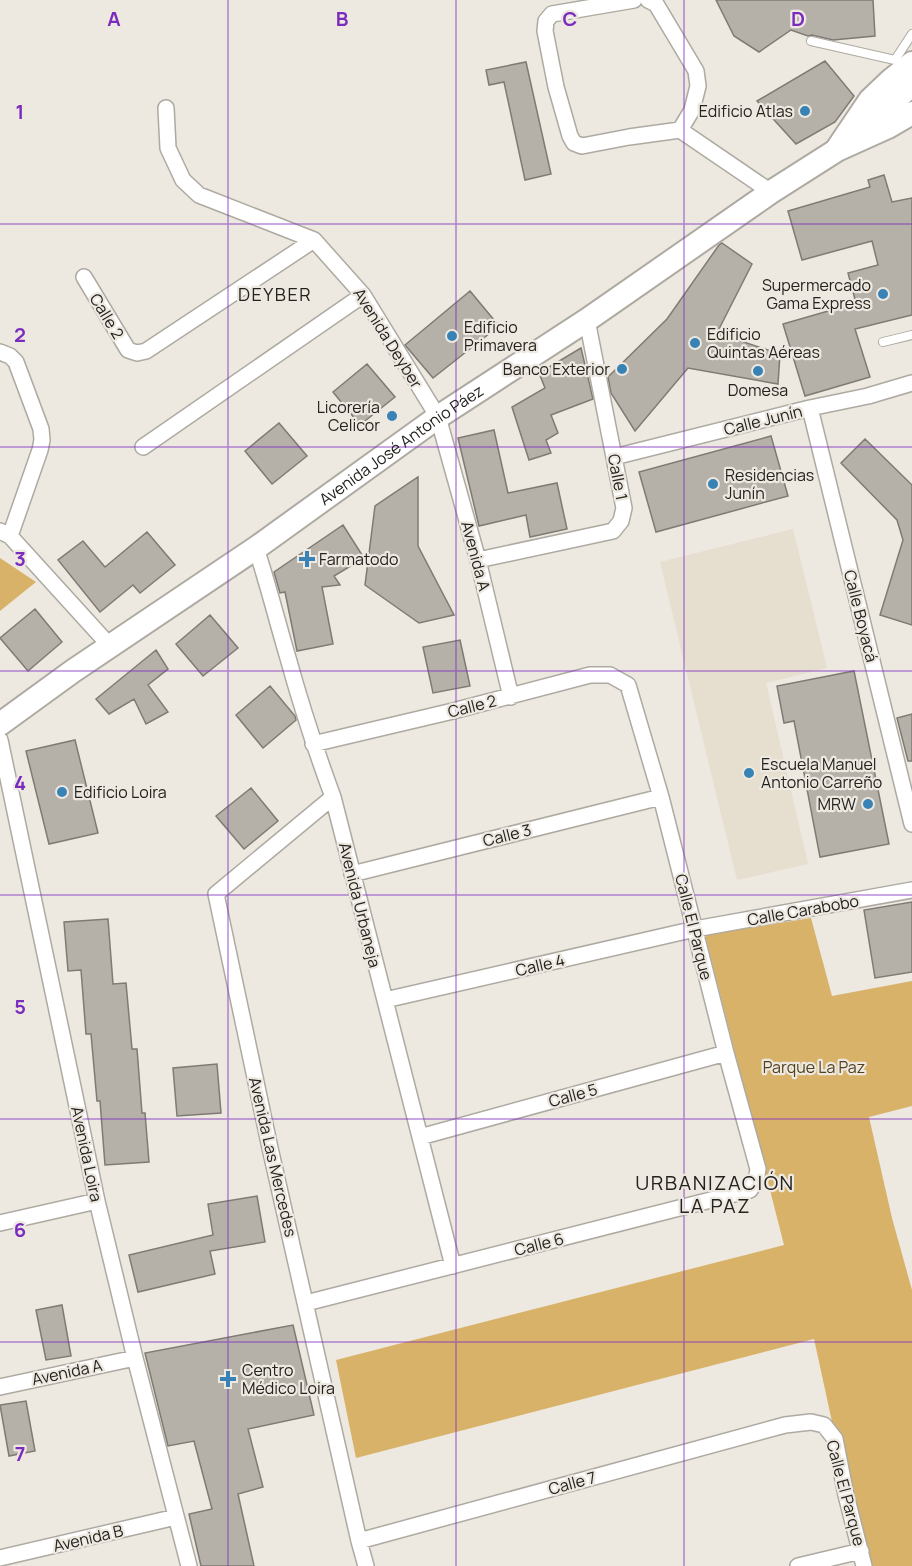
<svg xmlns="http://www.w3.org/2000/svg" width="912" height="1566" font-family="Manrope,sans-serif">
<rect width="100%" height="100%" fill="#ede8e0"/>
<path fill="#e6dece" d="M793 529 827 668 766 683 808 864 737 880 660 562Z"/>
<path fill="#d8b268" d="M0 558 36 582 0 611Z
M811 918 832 996 912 981V1106L869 1117 892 1218 912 1290V1566H865L848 1495 814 1339 356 1458 336 1360 784 1245 705 935Z"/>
<path fill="#b5b0a8" stroke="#7f7b74" stroke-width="1.5" d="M716 0H873L875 36 833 40 812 35 808 36 791 30 759 52 734 36Z
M825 61 854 96 835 122 796 144 757 101Z
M526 62 551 174 525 180 504 82 489 85 486 70Z
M884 175 892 202 912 198V315L855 329 870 377 805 396 783 324 856 303 848 273 878 265 872 241 802 260 788 211 870 187 868 180Z
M722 243 752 264 717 333 780 354 778 384 688 368 635 431 611 393 608 377 667 319 719 245Z
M470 291 499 326 433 378 405 345Z
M581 348 593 399 551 415 558 433 546 440 551 453 529 460 512 407 545 388 539 373Z
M367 364 395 397 360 425 333 392Z
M279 423 307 456 272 484 245 451Z
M494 430 508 493 557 483 567 529 530 537 526 515 479 526 458 438Z
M771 436 788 496 656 532 639 472Z
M865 439 912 485V625L880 615 903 540 897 520 841 463Z
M418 477V546L454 615 419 623 365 585 375 506Z
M343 525 364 558 334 576 340 585 322 587 333 644 297 651 285 592 280 593 274 572Z
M147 532 175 565 140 593 133 585 100 612 58 560 83 541 105 567Z
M35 609 62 642 28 671 0 638Z
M210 615 238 648 203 676 176 644Z
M460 640 470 686 433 693 423 647Z
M156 650 168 669 148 685 168 712 146 724 134 699 109 714 96 699Z
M854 671 889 844 820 857 794 721 784 723 777 686Z
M270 686 295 716 296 720 263 748 236 715Z
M912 714V761H908L897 718Z
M75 740 98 833 49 844 26 751Z
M251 788 278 821 244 849 216 816Z
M912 902V972L875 978 864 910Z
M108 919 113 984 126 983 132 1049H137L142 1113H145L149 1162 105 1165 100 1101H97L91 1034H86L81 970 68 971 64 922Z
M217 1064 221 1113 177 1116 173 1068Z
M257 1196 265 1242 210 1251 215 1274 138 1292 129 1255 213 1235 208 1204Z
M62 1305 71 1356 46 1360 36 1310Z
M293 1325 314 1415 248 1429 263 1487 238 1494 254 1566H201L189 1514 212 1509 194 1441 168 1446 145 1353Z
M26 1401 35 1451 9 1456 0 1405Z"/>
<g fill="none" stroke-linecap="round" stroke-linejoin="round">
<defs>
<path id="lane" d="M811 41 895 60 912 34
M883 342 912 335"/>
<path id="street" d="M634 0 552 14 546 21 545 31 556 87 570 136 574 143 582 146 629 137 680 130 771 192
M648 0 656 4 696 71 698 86 692 110 680 130
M166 108 168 148 183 180 199 195 314 240 363 295 438 417 478 560 511 697
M84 277 128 350 137 353 146 351 314 240
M0 352 10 356 16 362 41 429 42 440 40 450 10 536
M810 408 912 824
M143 447 363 295
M614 457 810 408 868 396 912 383
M0 531 10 536 110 646
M256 548C268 584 277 621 288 658 301 705 316 751 333 797L453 1266
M478 560 613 531 621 521 624 508 587 320
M0 740 97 1201 135 1358 189 1566
M333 797 216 894 270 1148 359 1541 366 1566
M352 874 661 797
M385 1000 695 929 912 890
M420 1137 726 1053
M0 1223 97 1201
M306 1303 750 1190 756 1180 758 1169 726 1053 661 797 628 685 610 675H590L453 711 313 744
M0 1387 135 1358
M359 1541 785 1425 811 1422 824 1425 835 1439 846 1495 864 1566
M0 1558 176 1517
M798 1566 861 1551"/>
<g id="secondary">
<path d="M859 131 912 85"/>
<path d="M837 149 870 100 891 80 912 63"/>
<path id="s1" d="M0 724 73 671 256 548 438 417 587 320 771 192 837 150 888 127 912 113"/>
</g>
</defs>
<use href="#lane" stroke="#aeaaa2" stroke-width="10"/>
<use href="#street" stroke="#aeaaa2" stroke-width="18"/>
<use href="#secondary" stroke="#aeaaa2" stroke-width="26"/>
<use href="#lane" stroke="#fff" stroke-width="8"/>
<use href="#street" stroke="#fff" stroke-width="15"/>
<use href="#secondary" stroke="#fff" stroke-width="22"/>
</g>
<path fill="none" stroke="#7b2cbf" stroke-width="1.5" stroke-opacity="0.55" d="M228 0V1566M456 0V1566M684 0V1566M0 224H912M0 447H912M0 671H912M0 895H912M0 1119H912M0 1342H912"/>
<g fill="#3882b5" stroke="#ede8e0" stroke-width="2">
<circle cx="805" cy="111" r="6"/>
<circle cx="883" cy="294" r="6"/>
<circle cx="452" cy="336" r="6"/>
<circle cx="695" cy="343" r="6"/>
<circle cx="622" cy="369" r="6"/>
<circle cx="758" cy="371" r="6"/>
<circle cx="392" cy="416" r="6"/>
<circle cx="713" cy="484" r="6"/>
<path d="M304 550h6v6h6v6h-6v6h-6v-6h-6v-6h6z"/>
<circle cx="749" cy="773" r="6"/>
<circle cx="62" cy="792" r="6"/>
<circle cx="868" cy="804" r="6"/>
<path d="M225 1370h6v6h6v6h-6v6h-6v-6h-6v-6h6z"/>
</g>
<g text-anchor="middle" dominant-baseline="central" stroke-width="4.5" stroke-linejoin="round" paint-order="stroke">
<g font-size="16" fill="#24221f" stroke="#ede8e0" text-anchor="start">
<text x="793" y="111" text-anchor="end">Edificio Atlas</text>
<text x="871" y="285" text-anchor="end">Supermercado<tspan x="871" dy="18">Gama Express</tspan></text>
<text x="464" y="327">Edificio<tspan x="464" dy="18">Primavera</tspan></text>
<text x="707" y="334">Edificio<tspan x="707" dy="18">Quintas Aéreas</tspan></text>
<text x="610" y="369" text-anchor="end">Banco Exterior</text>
<text x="758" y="390" text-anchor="middle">Domesa</text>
<text x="380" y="407" text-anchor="end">Licorería<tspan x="380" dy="18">Celicor</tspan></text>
<text x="725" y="475">Residencias<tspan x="725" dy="18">Junín</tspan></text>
<text x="319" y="559">Farmatodo</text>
<text x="761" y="764">Escuela Manuel<tspan x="761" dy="18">Antonio Carreño</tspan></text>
<text x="74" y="792">Edificio Loira</text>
<text x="856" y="804" text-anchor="end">MRW</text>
<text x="242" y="1370">Centro<tspan x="242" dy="18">Médico Loira</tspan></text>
</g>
<g font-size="16" fill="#24221f" stroke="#ede8e0">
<text transform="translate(107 316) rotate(59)">Calle 2</text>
<text transform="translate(388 338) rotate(58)">Avenida Deyber</text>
<text transform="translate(763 420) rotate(-14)">Calle Junín</text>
<text stroke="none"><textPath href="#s1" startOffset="489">Avenida José Antonio Páez</textPath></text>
<text transform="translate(618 477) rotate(79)">Calle 1</text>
<text transform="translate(476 556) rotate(75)">Avenida A</text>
<text transform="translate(861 616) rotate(76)">Calle Boyacá</text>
<text transform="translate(472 706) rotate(-14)">Calle 2</text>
<text transform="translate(507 835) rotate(-14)">Calle 3</text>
<text transform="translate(360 905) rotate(76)">Avenida Urbaneja</text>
<text transform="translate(803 910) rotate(-10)">Calle Carabobo</text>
<text transform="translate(694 927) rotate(76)">Calle El Parque</text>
<text transform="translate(540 965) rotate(-13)">Calle 4</text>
<text transform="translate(573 1095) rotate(-15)">Calle 5</text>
<text transform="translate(87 1154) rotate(78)">Avenida Loira</text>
<text transform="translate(273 1157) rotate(77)">Avenida Las Mercedes</text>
<text transform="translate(539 1244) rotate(-14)">Calle 6</text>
<text transform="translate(67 1372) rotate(-12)">Avenida A</text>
<text transform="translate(572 1483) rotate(-15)">Calle 7</text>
<text transform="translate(846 1493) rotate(75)">Calle El Parque</text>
<text transform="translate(88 1538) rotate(-13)">Avenida B</text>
</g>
<g font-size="16" fill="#53411d" stroke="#ede8e0">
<text x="814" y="1067">Parque La Paz</text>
</g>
<g font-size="18" letter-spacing="1.5" fill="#24221f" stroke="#ede8e0">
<text x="275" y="294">DEYBER</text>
</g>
<g font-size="20" letter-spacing="1.5" fill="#24221f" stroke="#ede8e0">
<text x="715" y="1182">URBANIZACIÓN<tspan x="715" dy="23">LA PAZ</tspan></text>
</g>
</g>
<g font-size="20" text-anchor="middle" font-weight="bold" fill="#7b2cbf" stroke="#ede8e0" stroke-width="4.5" stroke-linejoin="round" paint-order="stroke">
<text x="114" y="26">A</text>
<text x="342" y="26">B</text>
<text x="570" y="26">C</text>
<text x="798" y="26">D</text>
<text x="20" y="119">1</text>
<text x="20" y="342">2</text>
<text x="20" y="566">3</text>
<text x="20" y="790">4</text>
<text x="20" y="1014">5</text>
<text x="20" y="1237">6</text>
<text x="20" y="1461">7</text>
</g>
</svg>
